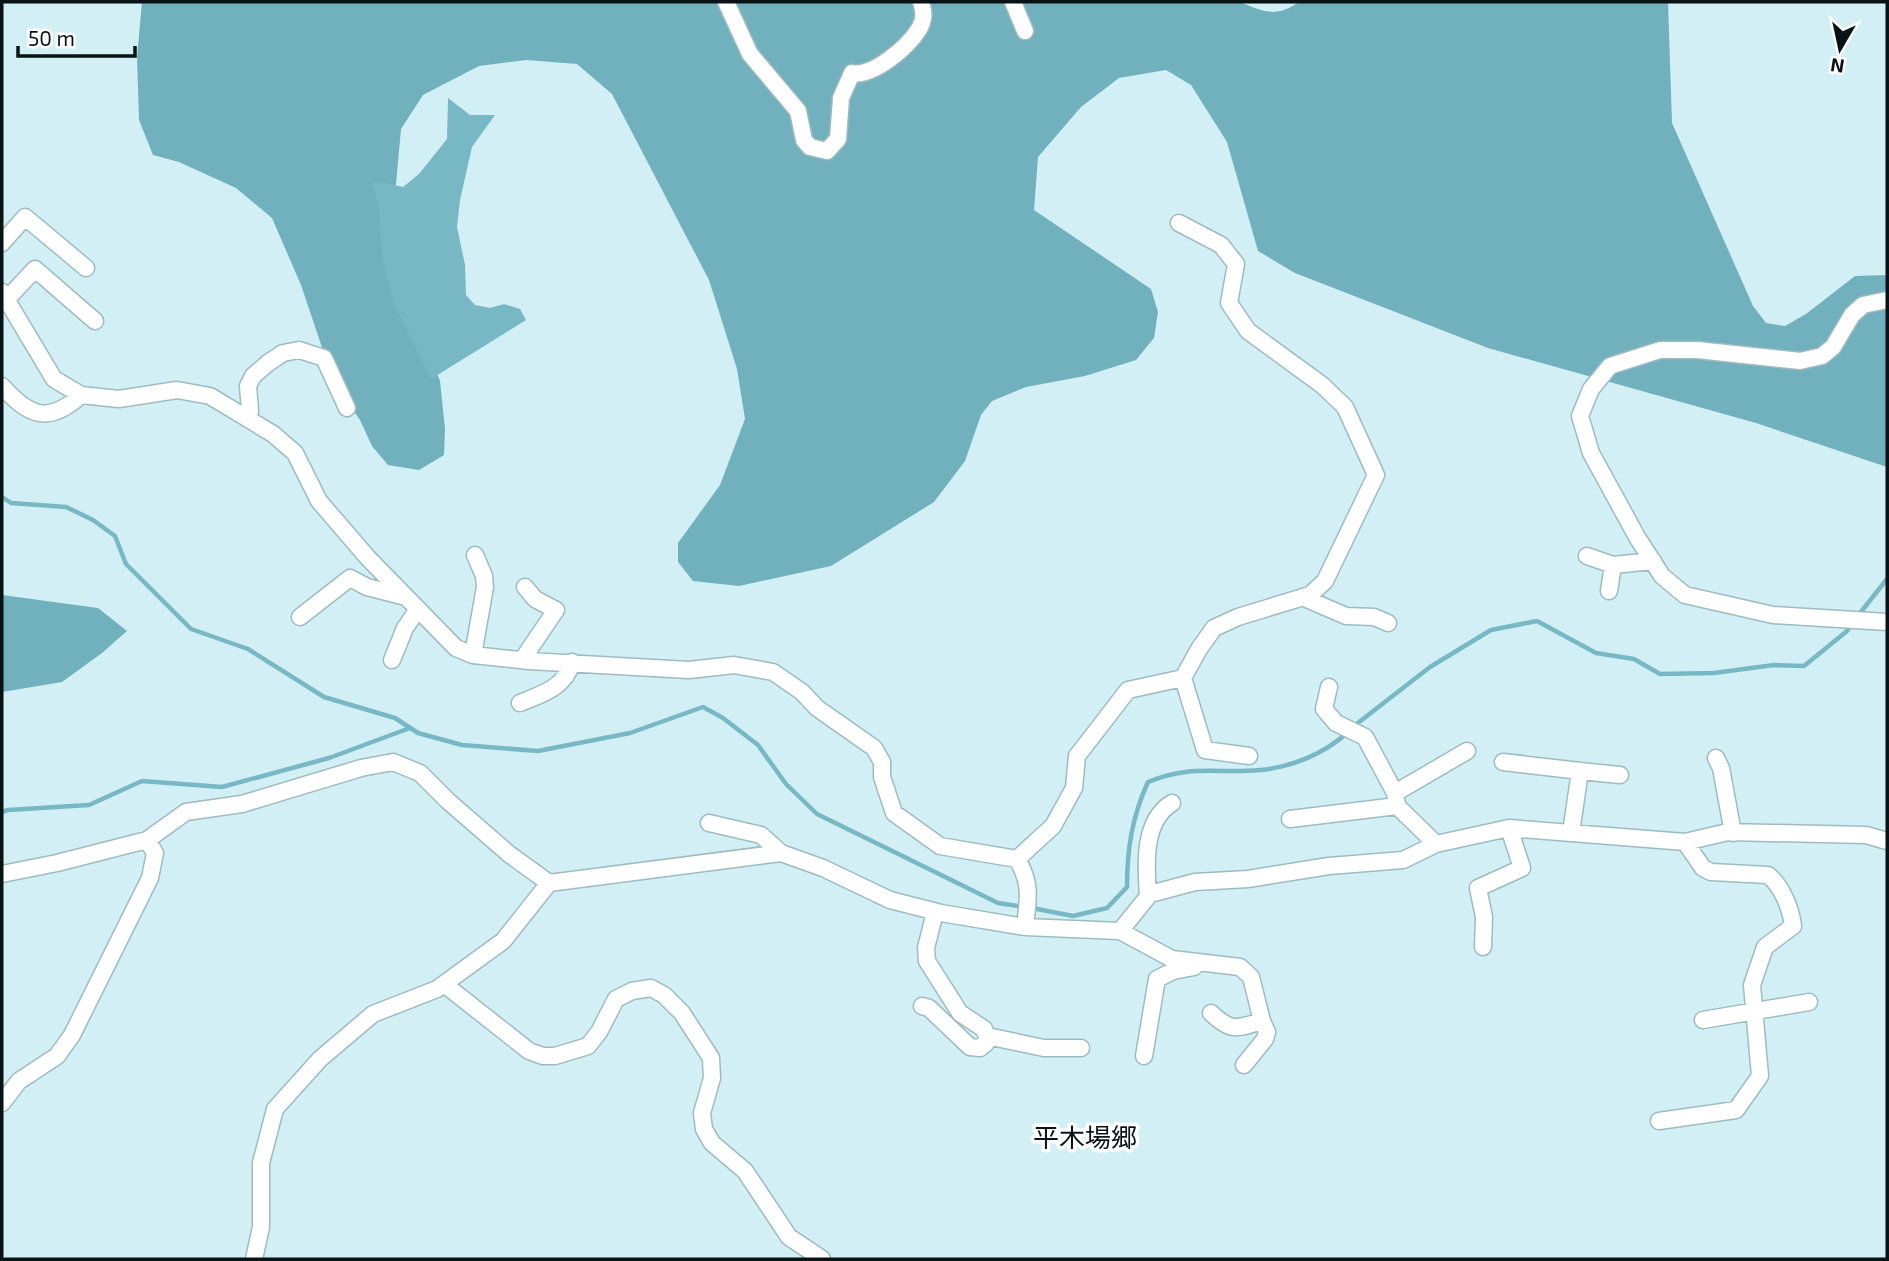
<svg xmlns="http://www.w3.org/2000/svg" width="1889" height="1261" font-family="'Exo 2','Noto Sans JP',sans-serif">
<rect width="100%" height="100%" fill="#d1eff5"/>
<path fill="#71b1bd" d="M142 2H1240C1264 12 1276 18 1299 2H1668L1672 123 1753 306 1766 323 1785 326 1806 314 1855 276 1887 275V467L1756 423 1488 348 1295 273 1258 251 1227 142 1191 85 1166 70 1119 78 1081 107 1038 157 1034 210 1151 289 1158 312 1154 338 1136 360 1085 376 1026 387 992 401 981 415 965 461 934 502 831 566 739 586 693 581 678 562V543L720 485 745 419 737 369 709 280 612 94 577 64 526 60 479 66 423 95 401 129 395 195 421 330 440 381 445 429 444 455 419 470 388 465 372 446 360 420 334 383 301 285 272 218 236 188 179 162 153 155 139 120 137 57Z
M2 595 98 608 127 631 102 653 62 682 2 692Z"/>
<path fill="#78b8c4" d="M448 98 470 115H495L472 147 460 200 457 227 465 265 466 295 475 305 490 308 504 304 520 309 526 320 431 379 394 304 383 260 379 210 373 185 375 181 403 187 419 174 447 139Z"/>
<g fill="none" stroke-linecap="round" stroke-linejoin="round">
<path stroke="#78b8c4" stroke-width="4.5" d="M2 497 11 503 66 507 93 520 115 536 126 564 191 629 248 649 324 697 395 718 418 733 462 745 538 751 630 733 703 707 723 718 758 745 786 784 817 814 998 903 1024 907
M1857 617 1887 579
M1354 726 1430 667 1491 630 1537 621 1596 653 1634 659 1660 674 1714 673 1774 665 1804 666 1847 631 1852 624
M2 812 8 810 89 805 142 781 222 787 329 758 410 728
M1032 908 1073 916 1107 908 1127 887C1127 849 1132 817 1148 782 1193 764 1216 774 1260 770 1292 767 1324 754 1348 732"/>
<defs>
<path id="minor" d="M726 2 750 54 798 111 804 140 810 147 827 151 838 139 841 98 852 73C873 77 908 47 919 29 925 19 924 12 921 2
M1013 2 1025 31
M2 243 25 217 86 268
M2 292 54 379 81 395 119 399 177 390 210 396 273 434 295 453 319 501 368 558 456 648 473 655 529 661 689 670 734 665 773 672 802 692 817 708 874 748 882 762V777L894 813 940 846 1017 859 1053 826 1074 788 1077 756 1128 690 1183 678 1199 649 1214 628 1238 617 1310 595 1325 581 1376 475 1345 407 1322 385 1248 331 1229 303 1236 264 1221 245 1179 223
M7 299 35 269 95 321
M1887 300 1863 305 1852 315 1833 347 1822 356 1800 361 1697 350H1660L1610 366 1591 389 1580 416 1591 453 1637 537 1662 576 1685 595 1773 615 1887 622
M2 386C29 416 48 425 81 395
M242 415 250 411 248 386 253 376 268 363 283 353 299 350 324 358 347 408
M1587 556 1613 565 1653 561
M1609 591 1613 565
M1302 597 1346 616 1374 617 1388 623
M300 617 350 578 367 587 406 597
M473 655 485 587 484 576 475 555
M392 660 405 628 418 609
M522 660 556 610 535 599 525 587
M1183 678 1205 750 1249 756
M1329 687 1324 709 1336 723 1365 737 1395 793
M520 703C542 694 566 687 572 662
M1716 758 1721 768 1733 833
M1503 762 1580 771
M1397 804 1395 793 1467 751
M1290 819 1397 806 1436 844
M709 823 761 835 781 853
M1571 833 1580 771 1620 775
M1017 859C1032 884 1028 899 1025 927
M2 874 57 863 147 840 186 812 242 804 361 768 393 762 420 773 448 801 509 854 549 883 781 853 823 868 890 900 941 913 1025 927 1120 931 1150 894 1195 882 1248 879 1329 866 1403 860 1436 844 1509 828 1685 842 1728 832 1866 835 1887 841
M1148 896C1146 867 1142 821 1172 803
M1120 931 1172 959 1240 967 1251 977 1262 1021C1237 1028 1232 1033 1211 1013
M1483 947 1484 917 1478 888 1522 868 1509 828
M444 984 529 1051 543 1056H555L588 1046 599 1032 616 999 632 991 651 988 664 995 682 1013 711 1058 712 1078 702 1113 704 1129 712 1143 745 1171 789 1237 822 1259
M922 1006 929 1008 970 1047 980 1048 986 1043 987 1036 984 1029 960 1013 927 961 926 948 935 912
M1703 1020 1809 1002
M987 1036 1044 1048H1081
M1144 1056 1157 979 1173 971 1194 967
M1244 1065 1265 1039 1267 1032 1262 1021
M2 1103 19 1081 57 1056 72 1035 150 878 155 853 147 840
M1659 1121 1736 1110 1760 1076 1752 985 1765 947 1793 926C1791 909 1782 886 1768 875L1711 872 1703 868 1685 842
M254 1259 261 1227V1163L275 1109 320 1059 373 1014 437 989 503 941 549 883"/>
</defs>
<use href="#minor" stroke="#9ebbc0" stroke-width="19"/>
<use href="#minor" stroke="#fff" stroke-width="16"/>
</g>
<g text-anchor="middle" dominant-baseline="central" stroke-width="7" stroke-linejoin="round" paint-order="stroke">
<g font-size="26" fill="#091315" stroke="#fff">
<text x="1085" y="1136">平木場郷</text>
</g>
</g>
<rect width="1889" height="1261" fill="none" stroke="#091315" stroke-width="7"/>
<g transform="translate(1840 49) rotate(189)" stroke="#ffffff" stroke-width="5" paint-order="stroke">
<path d="M0-5L12 26L0 18L-12 26Z" fill="#091315"/>
<text y="-10" font-size="19" font-weight="bold" text-anchor="middle" fill="#091315">N</text>
</g>
<path d="M18 46v10h117v-10" fill="none" stroke="#091315" stroke-width="3.5"/>
<text x="28" y="46" font-size="21" fill="#091315" stroke="#ffffff" stroke-width="5" paint-order="stroke">50 m</text>
</svg>
